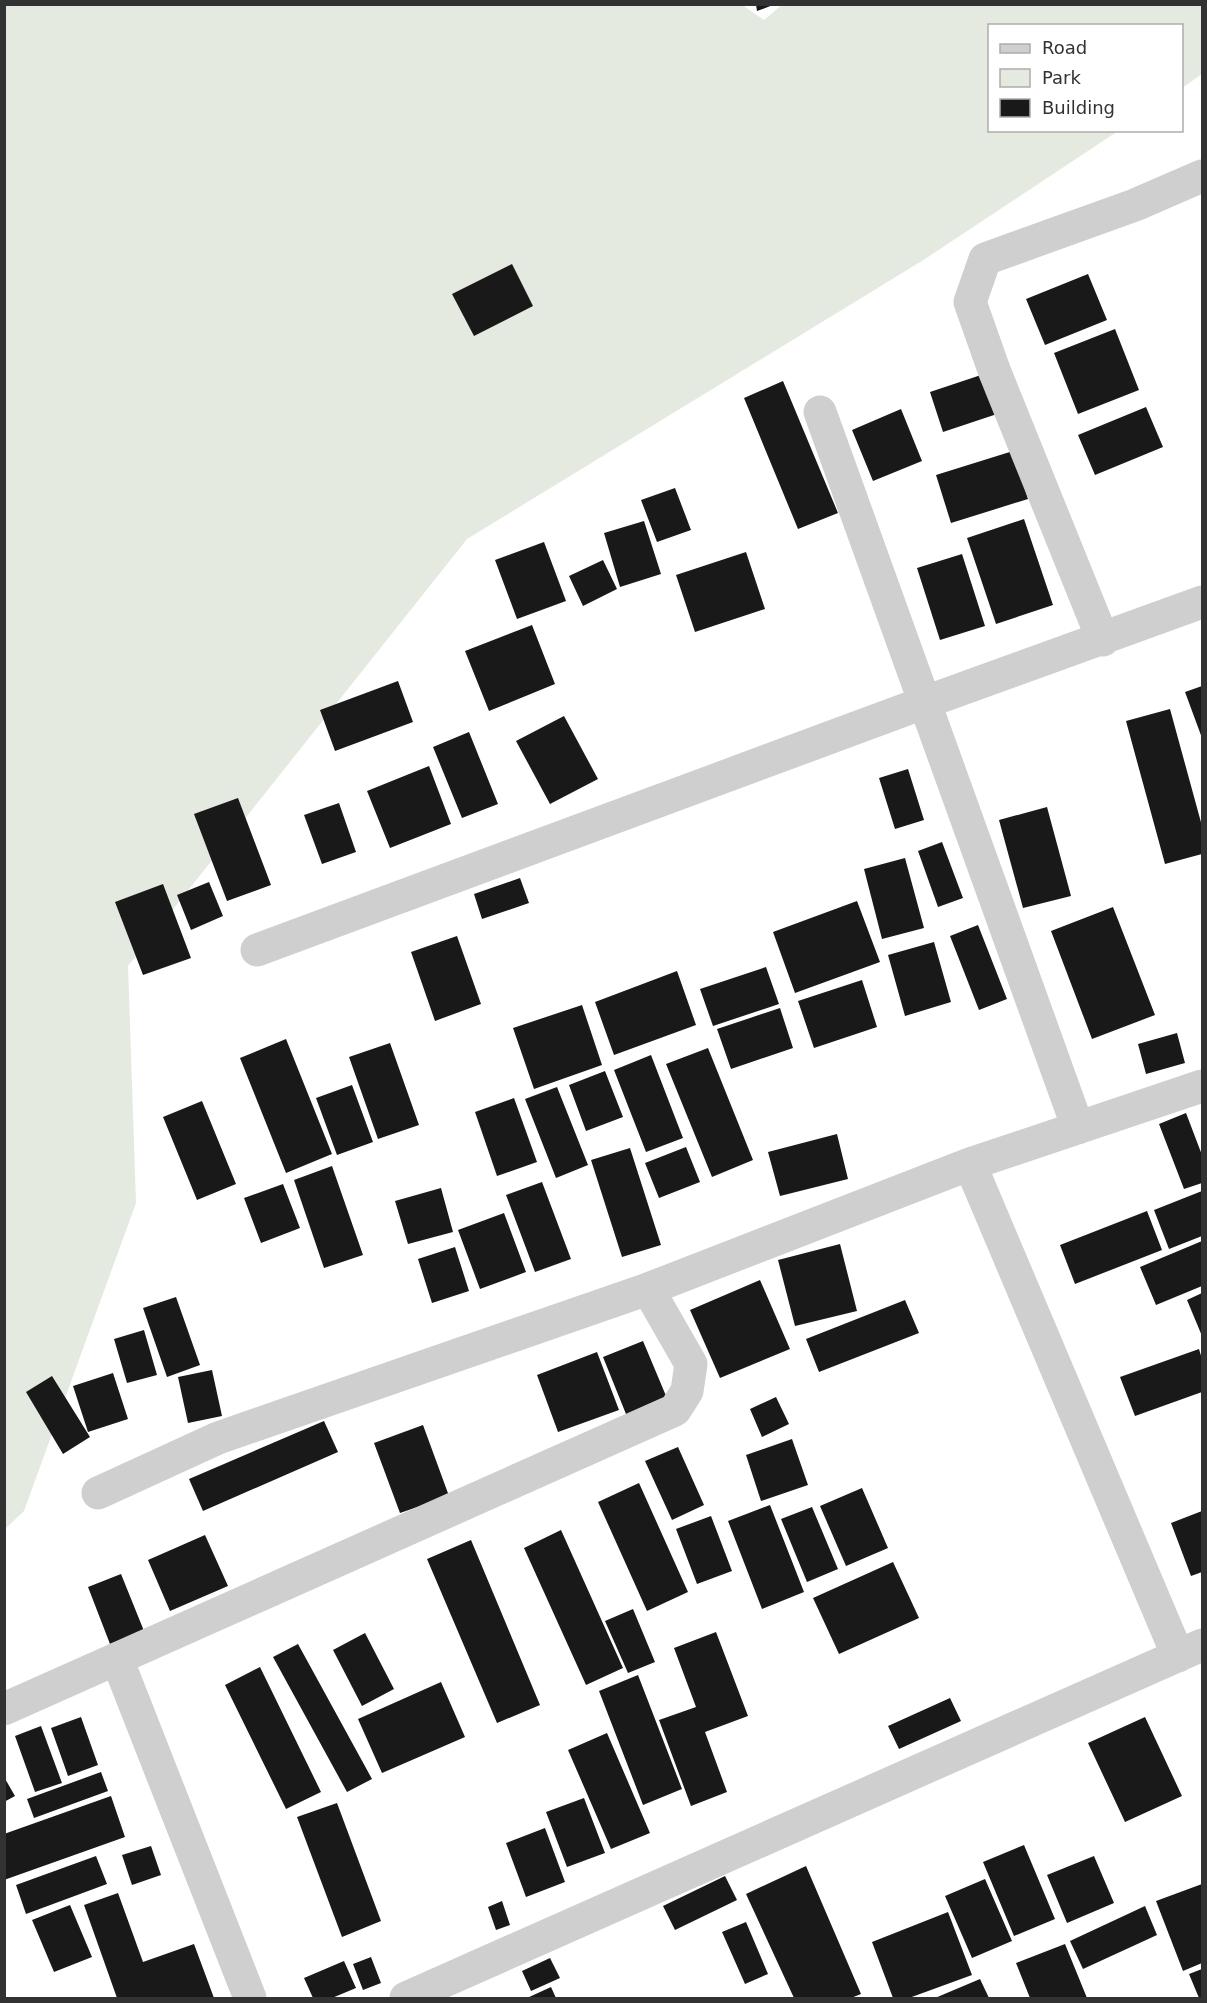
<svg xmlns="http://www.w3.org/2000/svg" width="1207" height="2003" font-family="'DejaVu Sans',sans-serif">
<rect width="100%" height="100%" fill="#fff"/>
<path fill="#e4eadf" d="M741 4 764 20 783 4 1202 5V74L1182 88V26H990V130L1118 131 925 259 467 539 128 966 136 1203 24 1511 5 1529V5Z"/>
<path fill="#191919" d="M756 5H773L757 11Z
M512 264 533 306 474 336 452 294Z
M1088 274 1107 320 1045 345 1026 299Z
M1115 329 1139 390 1078 414 1054 353Z
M984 374 997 414 943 432 930 392Z
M783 381 838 513 798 529 744 398Z
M1146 407 1163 447 1095 475 1078 435Z
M901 409 922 461 873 481 852 430Z
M1013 451 1028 499 951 523 936 475Z
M675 488 691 530 657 542 641 500Z
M1024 519 1053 605 996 624 967 538Z
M644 521 661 574 620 587 604 533Z
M544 542 566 601 517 619 495 560Z
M746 552 765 609 695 632 676 575Z
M962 554 985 626 940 640 917 568Z
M603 560 617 589 583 606 569 576Z
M532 625 555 684 489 711 465 651Z
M398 681 413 722 335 751 320 710Z
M1202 686V738L1185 692Z
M1170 709 1202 826V854L1165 864 1126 721Z
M564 716 598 779 550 804 516 741Z
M469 732 498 804 462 818 433 747Z
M429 766 451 824 390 848 367 791Z
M908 769 924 820 895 829 879 778Z
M238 798 271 885 227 901 194 814Z
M339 803 356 852 322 864 304 815Z
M1047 807 1071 896 1023 908 999 820Z
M942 842 963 898 938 907 918 851Z
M905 858 924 928 882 939 864 869Z
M520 878 529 903 482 919 474 894Z
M209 882 223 916 191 930 177 895Z
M163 884 191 958 143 975 115 902Z
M857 901 880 962 795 993 773 932Z
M1113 907 1155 1015 1092 1039 1051 931Z
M978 925 1007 999 979 1010 950 936Z
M457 936 481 1004 435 1021 411 952Z
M934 942 951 1002 905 1016 888 955Z
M766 967 779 1004 713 1026 700 989Z
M677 971 696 1025 614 1055 595 1002Z
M862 980 877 1027 814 1048 798 1001Z
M582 1005 602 1065 534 1089 513 1028Z
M780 1008 793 1048 731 1069 717 1029Z
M1177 1033 1185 1063 1146 1074 1138 1044Z
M286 1039 332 1154 286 1173 240 1058Z
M390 1043 419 1125 378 1139 349 1057Z
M708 1048 753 1160 712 1177 666 1064Z
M651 1055 683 1138 646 1152 614 1070Z
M605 1071 623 1117 586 1131 569 1085Z
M352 1085 373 1142 337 1155 316 1098Z
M557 1087 588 1165 556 1178 525 1099Z
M514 1098 537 1162 497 1176 475 1112Z
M202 1101 236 1184 197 1200 163 1117Z
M1186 1113 1202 1155V1183L1184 1189 1159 1124Z
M837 1134 848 1179 780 1196 768 1152Z
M686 1147 700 1182 659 1198 645 1163Z
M630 1148 661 1245 622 1257 591 1160Z
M332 1166 363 1255 324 1268 294 1180Z
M542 1182 571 1259 535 1272 506 1195Z
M283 1184 300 1228 261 1243 244 1198Z
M441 1188 453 1232 408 1244 395 1201Z
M1202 1191V1236L1169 1249 1154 1210Z
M1147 1211 1162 1250 1075 1284 1060 1245Z
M504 1213 526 1272 480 1289 458 1230Z
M1202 1241V1286L1156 1305 1140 1267Z
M840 1244 857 1311 795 1326 778 1260Z
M455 1247 469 1291 432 1303 418 1259Z
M760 1280 790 1349 720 1378 690 1310Z
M1202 1293V1336L1187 1300Z
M176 1297 200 1365 167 1377 143 1308Z
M905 1300 919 1333 819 1372 806 1339Z
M144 1330 157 1375 127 1383 114 1339Z
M643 1341 669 1403 628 1419 603 1357Z
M1199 1349 1202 1359V1392L1135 1416 1120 1377Z
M597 1352 619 1410 558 1432 537 1375Z
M212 1370 222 1416 188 1423 178 1377Z
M113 1373 128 1419 88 1432 73 1386Z
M52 1376 90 1437 63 1454 26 1392Z
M776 1397 789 1424 762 1437 750 1409Z
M324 1421 338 1452 203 1511 189 1479Z
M423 1425 449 1496 400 1513 374 1443Z
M792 1439 808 1485 761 1501 746 1455Z
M678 1447 704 1505 672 1520 645 1461Z
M639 1483 688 1592 647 1611 598 1502Z
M862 1488 888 1548 846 1566 820 1506Z
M770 1505 804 1592 762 1609 728 1521Z
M812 1507 838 1569 807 1582 781 1519Z
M1202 1511V1572L1191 1576 1171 1523Z
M711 1516 732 1571 697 1584 676 1529Z
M561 1530 623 1668 586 1685 524 1548Z
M205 1535 228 1586 170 1611 148 1560Z
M471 1540 540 1705 497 1723 427 1559Z
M893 1562 919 1618 839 1654 813 1598Z
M121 1574 144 1631 110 1644 88 1587Z
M633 1609 655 1662 628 1673 605 1621Z
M716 1632 748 1716 705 1732 727 1792 691 1806 659 1720 696 1707 674 1648Z
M365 1633 394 1689 362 1706 333 1650Z
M298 1644 372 1779 347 1792 273 1657Z
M260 1667 321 1792 286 1809 225 1685Z
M638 1675 682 1789 643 1805 599 1691Z
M441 1682 465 1737 382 1773 358 1719Z
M950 1698 961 1721 899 1749 888 1726Z
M81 1717 98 1765 68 1776 51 1728Z
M1145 1717 1182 1796 1125 1822 1088 1743Z
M41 1726 62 1783 35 1792 15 1736Z
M607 1733 650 1833 611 1849 568 1750Z
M101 1772 108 1791 34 1818 27 1799Z
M4 1777 15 1796 4 1802Z
M111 1796 125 1837 4 1880V1834Z
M584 1798 605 1853 567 1867 546 1812Z
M337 1803 381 1921 342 1937 297 1817Z
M545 1828 565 1882 526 1897 506 1843Z
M1024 1845 1055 1919 1014 1936 983 1862Z
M151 1846 161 1875 132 1885 122 1855Z
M96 1856 107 1884 26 1914 16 1885Z
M1094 1856 1114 1903 1067 1923 1047 1875Z
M806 1866 861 1994 851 1998H794L746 1894Z
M725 1876 737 1900 675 1930 663 1906Z
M985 1879 1012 1941 972 1958 945 1896Z
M1202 1884V1963L1183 1971 1156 1901Z
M118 1893 143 1962 194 1944 214 1998H117L84 1905Z
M502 1901 510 1925 496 1930 488 1907Z
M70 1905 92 1957 54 1972 32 1920Z
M1145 1906 1157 1935 1083 1969 1070 1941Z
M948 1912 972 1975 909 1998H893L872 1942Z
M746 1922 768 1974 745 1984 722 1932Z
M1065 1944 1087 1998H1030L1016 1963Z
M371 1957 381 1983 363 1990 353 1964Z
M550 1958 560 1978 531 1991 522 1971Z
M344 1961 356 1988 332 1998H313L304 1978Z
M1202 1969V1998H1199L1189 1974Z
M980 1979 989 1998H935Z
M551 1987 556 1998H527Z"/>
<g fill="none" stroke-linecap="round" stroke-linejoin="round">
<path stroke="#cfcfcf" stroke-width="33" d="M820 412 1078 1128
M1103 640 994 370 970 302 985 259 1135 205 1202 176
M257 950 923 703 1202 602
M970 1164 1178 1656
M98 1493 218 1438 648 1289 970 1164 1202 1086
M117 1659 250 1998
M4 1709 675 1410 687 1391 691 1364 648 1289
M406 1998 1202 1645"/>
</g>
<rect width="1207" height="2003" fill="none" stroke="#323232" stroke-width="12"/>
<rect x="988" y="24" width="195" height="108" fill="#ffffff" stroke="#adadad" stroke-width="1.5"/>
<rect x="1000" y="44" width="30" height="9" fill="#cfcfcf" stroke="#adadad" stroke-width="1.5"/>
<text x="1042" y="54" font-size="18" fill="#323232">Road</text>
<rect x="1000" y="69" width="30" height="18" fill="#e4eadf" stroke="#adadad" stroke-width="1.5"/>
<text x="1042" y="84" font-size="18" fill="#323232">Park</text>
<rect x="1000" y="99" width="30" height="18" fill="#191919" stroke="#adadad" stroke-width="1.5"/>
<text x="1042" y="114" font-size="18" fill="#323232">Building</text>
</svg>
